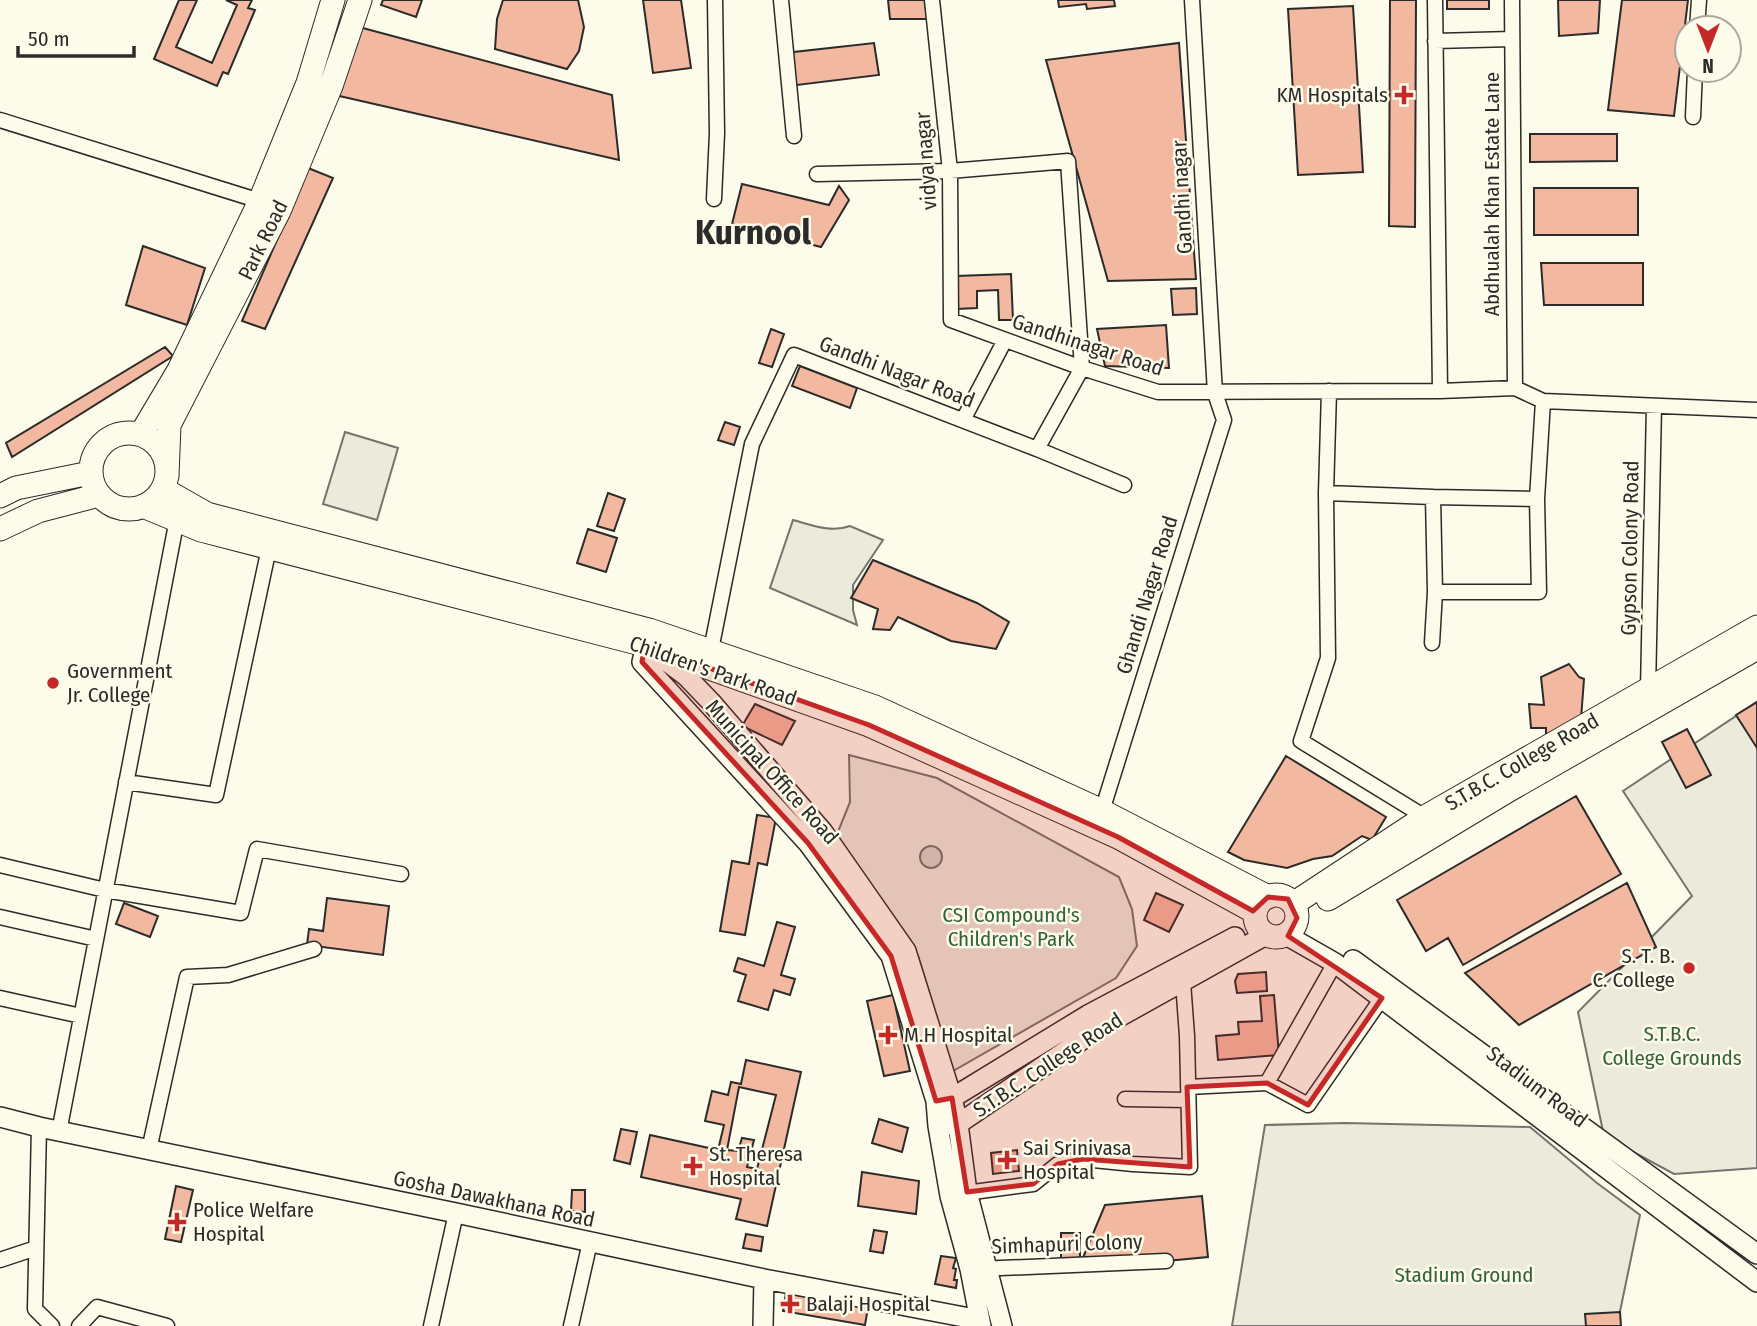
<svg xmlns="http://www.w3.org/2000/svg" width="1757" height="1326" font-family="'Fira Sans Condensed',sans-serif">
<rect width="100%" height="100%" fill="#fdfbea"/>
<path fill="#ecebdb" stroke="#74746e" stroke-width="2" d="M345 432 398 448 377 520 323 504Z
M793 520C812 525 831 533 850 526L883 540 853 585V610L857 625 770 588Z
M1757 702V1168L1674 1174 1604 1136 1578 1012 1692 896 1623 791Z
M849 755 937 778 1119 877 1132 909 1137 946 1116 978 953 1071 918 956 835 839 850 802Z
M1345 1123 1530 1127 1597 1183 1640 1215 1617 1326H1232L1265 1125Z"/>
<path fill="#d8d7c9" stroke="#74746e" stroke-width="2" d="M920 857a11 11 0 1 1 22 0a11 11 0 1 1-22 0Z"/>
<path fill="#f2b8a0" stroke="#2b2b2b" stroke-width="2" fill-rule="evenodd" d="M179 0H197L176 47 212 63 237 5 226 0H252L248 8 255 10 228 74 223 72 217 86 154 59Z
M383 0H422L416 17 381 5Z
M503 0H578L584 27 579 51 567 69 495 49 497 19Z
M643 0H681L691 68 653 73Z
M888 0H927L928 19H890Z
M1058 0H1114L1115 6 1087 9 1086 4 1059 7Z
M1390 0H1416L1415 227 1389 226Z
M1447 0H1489V9H1447Z
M1558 0H1600L1598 33 1559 36Z
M1622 0H1688L1674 116 1608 110Z
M1353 6 1363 172 1298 175 1288 9Z
M359 27 612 95 619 160 335 95Z
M874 43 879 75 789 86 785 53Z
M1179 43 1196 279 1108 281 1046 60Z
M1530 134H1617V161L1530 162Z
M308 168 333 178 265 329 242 321Z
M742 184 829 205 839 186 849 200 821 247 732 224Z
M1534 188H1638V235H1534Z
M143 246 205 268 187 325 126 305Z
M1541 263H1643V305H1544Z
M1011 274 1013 320H999L998 290 977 291V308L957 309 956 276Z
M1196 288 1197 314 1173 315 1171 289Z
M1166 325 1169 368 1105 366 1097 329Z
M771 329 784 334 772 367 759 363Z
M165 347 173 356 12 457 6 443Z
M800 366 857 388 850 408 792 386Z
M725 422 740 427 734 445 718 440Z
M608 493 625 499 614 531 597 526Z
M588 529 617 538 606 572 577 563Z
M873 560 977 603 1009 622 996 649 951 641 898 617 890 630 873 629 878 609 851 598Z
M1569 664 1579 677 1584 679 1581 719 1546 735V728H1531L1529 704 1544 705 1541 677Z
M1757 702V748L1736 715Z
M755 704 795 721 782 745 742 726Z
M1687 729 1711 775 1686 788 1662 742Z
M1286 756 1386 817 1372 840 1362 836 1332 856 1313 859 1287 868 1244 860 1228 852Z
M1576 796 1621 874 1463 965 1448 938 1426 951 1397 900Z
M757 815 776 818 767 865 758 863 745 935 720 931 732 861 749 864Z
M1627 883 1656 947 1519 1025 1465 973Z
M1156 893 1183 905 1169 932 1144 920Z
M327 898 389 906 383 955 307 945 309 929 323 931Z
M124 903 158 916 150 937 116 924Z
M777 922 795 927 781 975 795 979 790 995 774 990 768 1010 738 1001 746 975 734 971 738 958 764 966Z
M1266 972 1267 991 1237 993 1235 981 1238 974Z
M893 995 910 1071 884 1076 867 1001Z
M1274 995 1279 1055 1218 1060 1216 1036 1239 1034 1238 1022 1262 1021 1260 996Z
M746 1060 801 1072 767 1226 736 1219 741 1199 641 1177 650 1135 718 1150 724 1125 705 1121 712 1091 728 1095 731 1082 741 1084ZM739 1087 776 1095 757 1169 747 1167 754 1140 742 1138 738 1151 727 1150Z
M879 1119 908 1128 902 1152 872 1143Z
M621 1129 637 1132 630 1164 614 1160Z
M1017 1150 1019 1171 993 1174 991 1153Z
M862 1172 919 1181 916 1214 858 1206Z
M176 1186 193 1190 181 1242 165 1239Z
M572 1190H585V1212L571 1211Z
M1202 1196 1208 1257 1166 1261 1082 1260 1105 1205Z
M874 1230 887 1232 883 1253 870 1251Z
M1061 1233H1080V1264H1061Z
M746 1234 763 1237 761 1251 743 1248Z
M941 1256 956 1258 953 1268 956 1269 954 1280H957L956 1288 935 1284Z
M786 1293 868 1308 865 1325 783 1311Z
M1620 1312 1621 1326H1586L1585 1314Z"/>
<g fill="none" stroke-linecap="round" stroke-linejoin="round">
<defs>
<path id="street" d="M781 0 794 136
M932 0 950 171 951 320 1082 368 1158 392 1440 391 1515 388 1543 401 1757 410
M1435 0 1440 391
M1512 0 1515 388
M1697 28 1699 0
M1435 41 1512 39
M1693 117 1695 70
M0 120 260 201
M817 174 950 171 1068 161 1082 368 1037 449
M714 199 717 133 715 0
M1329 391 1326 493 1433 497 1435 592 1432 643
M963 420 1005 340
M1326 493 1328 658 1301 741 1425 817
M1433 497 1537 499 1543 401
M1435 592H1539L1537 499
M711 650 752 444 794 355 1037 449 1124 485
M1648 690 1654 406
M126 782 216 795 269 548
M1102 811 1224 420 1215 393 1192 0
M0 865 105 890 241 913 257 849 401 874
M0 917 96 939
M0 998 81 1016
M1267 1083 1308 1105 1382 998
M1188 1087 1267 1083 1335 963
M1125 1099 1188 1100
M39 1127 35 1309 52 1326
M59 1132 177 519
M149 1150 187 977 228 975 314 949
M958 1194 1033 1184 1058 1164 1083 1159 1133 1164 1190 1167 1187 1036 1183 982
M0 1260 36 1248
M978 1269 1166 1261
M79 1326 97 1307 167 1326
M431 1326 456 1213
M571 1326 590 1242"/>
<path id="secondary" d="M649 631 642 662 808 843 891 956 936 1101 938 1126 950 1196 970 1269 981 1326
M654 652 686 676 711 702 823 832 906 951 952 1098 958 1124 967 1192 1002 1326
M1286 935 1335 963 1757 1282
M1353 960 1757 1254
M941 1100 952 1098 1088 1015 1235 937
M0 1117 39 1127 456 1213 764 1279 980 1320
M947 1125 958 1124 1101 1027 1266 935
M763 1326 764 1279"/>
<path id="primary" d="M91 471a38 38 0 1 1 76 0a38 38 0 1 1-76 0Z
M141 434 179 370 260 201 308 83 333 0
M167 476 169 425 279 211 331 86 360 0
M163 489 207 514 649 630 875 707 1102 811 1268 897
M0 496 16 488 90 473
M143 506 201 530 645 645 869 725 1118 837 1255 912
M0 529 38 511 99 495
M1255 916a21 21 0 1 1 42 0a21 21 0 1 1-42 0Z
M1328 899 1509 790 1757 648
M1293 904 1425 817 1757 627"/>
</defs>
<use href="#street" stroke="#2b2b2b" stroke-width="17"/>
<use href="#secondary" stroke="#2b2b2b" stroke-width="22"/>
<use href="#primary" stroke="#2b2b2b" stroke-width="25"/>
<use href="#street" stroke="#fdfbea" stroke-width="14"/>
<use href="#secondary" stroke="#fdfbea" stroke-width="19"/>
<use href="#primary" stroke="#fdfbea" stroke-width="23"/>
</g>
<path fill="#c62828" fill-opacity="0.2" stroke="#c62828" stroke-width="5" stroke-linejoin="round" d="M645 645 869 725 1118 837 1253 911 1268 897 1288 899 1297 918 1288 936 1382 998 1308 1105 1267 1083 1187 1087 1190 1167 1083 1159 1058 1164 1033 1184 967 1192 952 1098 936 1101 891 956 808 843 642 662Z"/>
<g fill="#c62828" stroke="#fdfbea" stroke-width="2.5">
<path d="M1400.5 84.5h7v7h7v7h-7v7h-7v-7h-7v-7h7z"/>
<circle cx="53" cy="683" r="7"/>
<circle cx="1689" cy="968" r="7"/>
<path d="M884.5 1024.5h7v7h7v7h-7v7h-7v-7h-7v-7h7z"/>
<path d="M1003.5 1149.5h7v7h7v7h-7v7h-7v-7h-7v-7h7z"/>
<path d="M689.5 1155.5h7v7h7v7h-7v7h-7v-7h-7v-7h7z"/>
<path d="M173.5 1211.5h7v7h7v7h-7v7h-7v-7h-7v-7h7z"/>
<path d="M786.5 1293.5h7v7h7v7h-7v7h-7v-7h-7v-7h7z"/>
</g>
<g text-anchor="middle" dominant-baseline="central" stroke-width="5" stroke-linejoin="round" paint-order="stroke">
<g font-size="21" fill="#2b2b2b" stroke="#fdfbea" text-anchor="start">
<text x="1388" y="95" text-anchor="end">KM Hospitals</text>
<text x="67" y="671">Government<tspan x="67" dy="24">Jr. College</tspan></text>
<text x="1675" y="956" text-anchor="end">S. T. B.<tspan x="1675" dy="24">C. College</tspan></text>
<text x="904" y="1035">M.H Hospital</text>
<text x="1023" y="1148">Sai Srinivasa<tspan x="1023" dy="24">Hospital</tspan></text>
<text x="709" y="1154">St. Theresa<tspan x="709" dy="24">Hospital</tspan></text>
<text x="193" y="1210">Police Welfare<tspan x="193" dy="24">Hospital</tspan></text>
<text x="806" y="1304">Balaji Hospital</text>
</g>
<g font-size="21" fill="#2b2b2b" stroke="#fdfbea">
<text transform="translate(926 161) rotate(-94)">vidya nagar</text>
<text transform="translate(1492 194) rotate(-90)">Abdhualah Khan Estate Lane</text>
<text transform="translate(1182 197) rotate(-93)">Gandhi nagar</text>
<text transform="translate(263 240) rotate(-64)">Park Road</text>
<text transform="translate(1088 345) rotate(18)">Gandhinagar Road</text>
<text transform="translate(897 372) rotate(21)">Gandhi Nagar Road</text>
<text transform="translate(1630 548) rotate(-89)">Gypson Colony Road</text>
<text transform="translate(1147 595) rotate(-73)">Ghandi Nagar Road</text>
<text transform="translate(713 671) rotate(19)">Children's Park Road</text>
<text transform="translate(1522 762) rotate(-30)">S.T.B.C. College Road</text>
<text transform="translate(772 772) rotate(48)">Municipal Office Road</text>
<text transform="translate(1048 1065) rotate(-33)">S.T.B.C. College Road</text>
<text transform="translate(1537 1087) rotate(37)">Stadium Road</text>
<text transform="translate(494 1199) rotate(12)">Gosha Dawakhana Road</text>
<text transform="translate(1067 1244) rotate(-2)">Simhapuri Colony</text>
</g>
<g font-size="21" fill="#34623c" stroke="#fdfbea">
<text x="1011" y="915">CSI Compound's<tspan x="1011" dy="24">Children's Park</tspan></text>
<text x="1672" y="1034">S.T.B.C.<tspan x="1672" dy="24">College Grounds</tspan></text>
<text x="1464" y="1275">Stadium Ground</text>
</g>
<g font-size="35" font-weight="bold" fill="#2b2b2b" stroke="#fdfbea">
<text x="753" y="232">Kurnool</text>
</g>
</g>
<g transform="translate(1708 49) rotate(180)"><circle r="33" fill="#fdfbea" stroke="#a9a89e" stroke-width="2"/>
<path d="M0-5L12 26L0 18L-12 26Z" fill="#c62828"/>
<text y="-10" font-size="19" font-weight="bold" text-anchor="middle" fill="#2b2b2b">N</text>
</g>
<path d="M18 46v10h116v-10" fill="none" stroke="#2b2b2b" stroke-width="3.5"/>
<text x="28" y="46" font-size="21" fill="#2b2b2b" stroke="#fdfbea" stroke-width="5" paint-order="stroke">50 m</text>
</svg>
